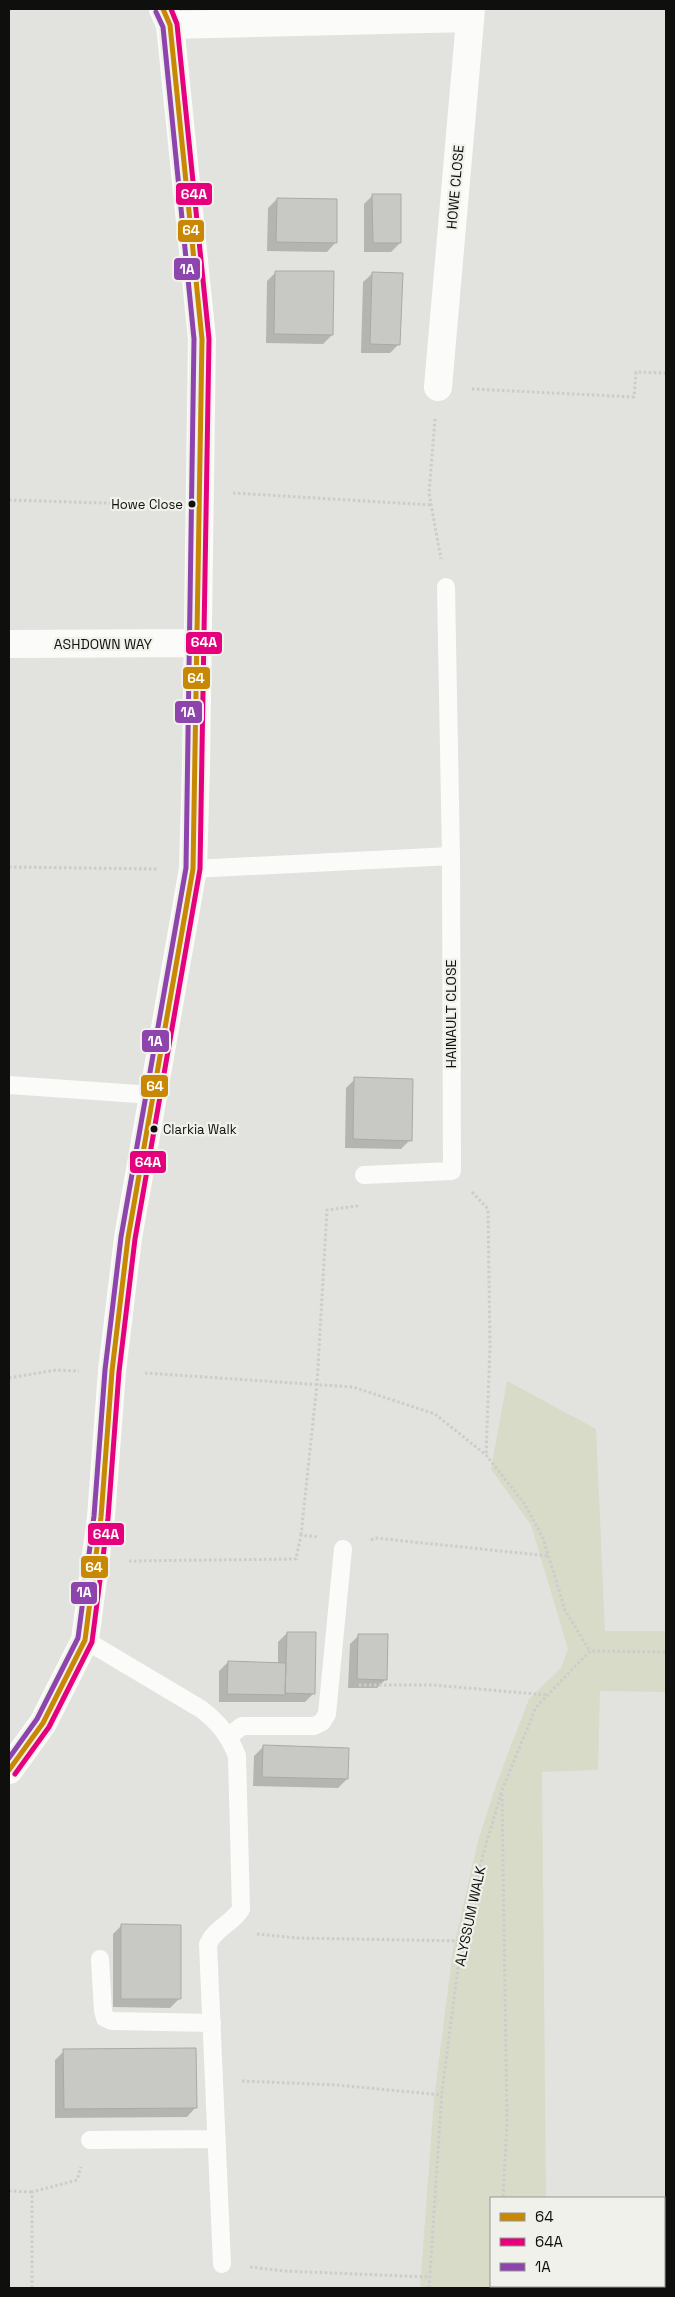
<svg xmlns="http://www.w3.org/2000/svg" width="675" height="2297" font-family="'Space Grotesk',sans-serif">
<rect width="100%" height="100%" fill="#e2e3de"/>
<path fill="#d9dbc9" d="M507 1381 596 1429 605 1631H666V1692L600 1691 598 1770 542 1772 546 2198H491V2286H547V2288H420L434 2099 444 2020 453 1950 478 1841 497 1782 529 1699 561 1668 568 1649 531 1525 491 1469Z"/>
<path fill="#0003" d="M373 195 400 243 391 252H364V204Z
M277 199 336 242 327 252 267 251 268 208Z
M276 272 332 335 323 344 266 343 267 281Z
M373 273 399 344 390 353H361L363 282Z
M355 1079 410 1140 401 1149 345 1148 346 1088Z
M666 1341V1377H665V1343Z
M287 1633 314 1693 305 1702H219V1671L228 1662 278 1664V1642Z
M359 1635 386 1679 377 1688H348L350 1644Z
M263 1747 347 1779 338 1788 253 1786 254 1756Z
M122 1925 180 1998 170 2008 113 2007V1934Z
M64 2051 196 2107 187 2117 55 2118V2060Z"/>
<path fill="#c8c9c5" stroke="#a9aaa6" d="M372 194H401V243H373Z
M277 198 337 199V243L276 242Z
M275 271H334L333 335 274 334Z
M372 272 403 273 400 345 370 344Z
M354 1077 413 1079 412 1141 353 1139Z
M287 1632H316L315 1694 285 1693Z
M358 1634H388L387 1680 357 1679Z
M228 1661 286 1663 285 1695 227 1694Z
M263 1745 349 1748 348 1779 262 1777Z
M121 1924 181 1925V1999H121Z
M196 2048 197 2108 64 2109 63 2049Z"/>
<g fill="none" stroke-linecap="round" stroke-linejoin="round">
<path stroke="#cccccb" stroke-width="3" stroke-dasharray="2.5 2.5" stroke-linecap="butt" d="M472 389 634 397 636 372 666 373
M435 419 429 493 441 559
M233 493 431 505
M9 500 166 505
M9 867 158 869
M472 1192 488 1209 490 1347 486 1455
M145 1373 353 1387 435 1414 486 1455 524 1503 543 1538 565 1610 590 1651
M9 1378 56 1370 79 1371
M301 1535 317 1384 327 1210 357 1206V1203
M371 1540 375 1538 549 1556
M129 1561 296 1559 301 1535 318 1537
M359 1685H433L547 1695
M502 1794 507 2124 503 2198
M257 1934 297 1938 463 1941
M242 2081 337 2085 442 2095
M9 2191 32 2192
M250 2267 284 2271 429 2277
M32 2288V2192L77 2180 81 2167
M429 2288 442 2091 460 1953 478 1872 502 1790 536 1707 590 1651 666 1652
M498 2288V2286"/>
<path stroke="#fbfbfa" stroke-width="18" d="M193 869 451 856
M9 1085 153 1095
M364 1175 452 1171 451 856 446 587
M85 1640 201 1709C219 1723 229 1735 237 1756L241 1909C232 1924 215 1928 208 1944L222 2264
M229 1736 242 1726H314L322 1722 327 1714 343 1549
M100 1959 103 2011 105 2018 112 2021 212 2023
M90 2140 217 2139"/>
<path stroke="#fbfbfa" stroke-width="28" d="M170 25 470 18
M438 387 471 9
M9 644 198 643
M9 1770 43 1723 85 1640 101 1517 112 1371 128 1238 193 869 196 768 202 339 170 25 163 9"/>
<defs>
<path id="bus-1" d="M9 1770 43 1723 85 1640 101 1517 112 1371 128 1238 193 869 202 339 170 25 163 9"/>
<path id="bus-2" d="M15 1774 49 1727 92 1642 108 1518 119 1372 135 1239 200 869 209 339 177 24 171 9"/>
<path id="bus-3" d="M9 1758 37 1719 78 1638 94 1516 105 1370 121 1237 186 868 194 339 163 27 156 12"/>
</defs>
<use href="#bus-1" stroke="#f0f1ea" stroke-width="9"/>
<use href="#bus-2" stroke="#f0f1ea" stroke-width="9"/>
<use href="#bus-3" stroke="#f0f1ea" stroke-width="9"/>
<use href="#bus-1" stroke="#c98803" stroke-width="5"/>
<use href="#bus-2" stroke="#e5007d" stroke-width="5"/>
<use href="#bus-3" stroke="#8e44ad" stroke-width="5"/>
</g>
<g fill="#0f0f0d" stroke="#f0f1ea" stroke-width="2">
<circle cx="192" cy="504" r="4.5"/>
<circle cx="154" cy="1129" r="4.5"/>
</g>
<g text-anchor="middle" dominant-baseline="central" stroke-width="4.5" stroke-linejoin="round" paint-order="stroke">
<g font-size="13" fill="#0f0f0d" stroke="#f0f1ea" text-anchor="end">
<text x="183" y="504">Howe Close</text>
<text x="163" y="1129" text-anchor="start">Clarkia Walk</text>
</g>
<g font-size="14" fill="#0f0f0d" stroke="#f0f1ea">
<text transform="translate(455 187) rotate(-85)">HOWE CLOSE</text>
<text x="103" y="644">ASHDOWN WAY</text>
<text transform="translate(451 1014) rotate(-90)">HAINAULT CLOSE</text>
<text transform="translate(470 1916) rotate(-78)">ALYSSUM WALK</text>
</g>
</g>
<g stroke="#f0f1ea" stroke-width="2">
<rect x="175" y="182" width="38" height="24" rx="5" fill="#e5007d"/>
<rect x="177" y="219" width="28" height="24" rx="5" fill="#c98803"/>
<rect x="173" y="257" width="28" height="24" rx="5" fill="#8e44ad"/>
<rect x="185" y="631" width="38" height="24" rx="5" fill="#e5007d"/>
<rect x="182" y="666" width="29" height="24" rx="5" fill="#c98803"/>
<rect x="174" y="700" width="29" height="24" rx="5" fill="#8e44ad"/>
<rect x="141" y="1029" width="29" height="24" rx="5" fill="#8e44ad"/>
<rect x="140" y="1074" width="29" height="24" rx="5" fill="#c98803"/>
<rect x="129" y="1150" width="38" height="24" rx="5" fill="#e5007d"/>
<rect x="87" y="1522" width="38" height="24" rx="5" fill="#e5007d"/>
<rect x="80" y="1555" width="29" height="24" rx="5" fill="#c98803"/>
<rect x="70" y="1581" width="28" height="24" rx="5" fill="#8e44ad"/>
</g>
<g font-size="14" text-anchor="middle" font-weight="bold" fill="#fff">
<text x="194" y="199">64A</text>
<text x="191" y="235">64</text>
<text x="187" y="274">1A</text>
<text x="204" y="647">64A</text>
<text x="196" y="683">64</text>
<text x="188" y="717">1A</text>
<text x="155" y="1046">1A</text>
<text x="155" y="1091">64</text>
<text x="148" y="1167">64A</text>
<text x="106" y="1539">64A</text>
<text x="94" y="1572">64</text>
<text x="84" y="1597">1A</text>
</g>
<rect width="675" height="2297" fill="none" stroke="#0f0f0d" stroke-width="20"/>
<rect x="490" y="2197" width="175" height="90" fill="#f0f1ea" stroke="#969792"/>
<rect x="500" y="2213" width="25" height="8" fill="#c98803" stroke="#969792"/>
<text x="535" y="2222" font-size="15" fill="#0f0f0d">64</text>
<rect x="500" y="2238" width="25" height="8" fill="#e5007d" stroke="#969792"/>
<text x="535" y="2247" font-size="15" fill="#0f0f0d">64A</text>
<rect x="500" y="2263" width="25" height="8" fill="#8e44ad" stroke="#969792"/>
<text x="535" y="2272" font-size="15" fill="#0f0f0d">1A</text>
</svg>
